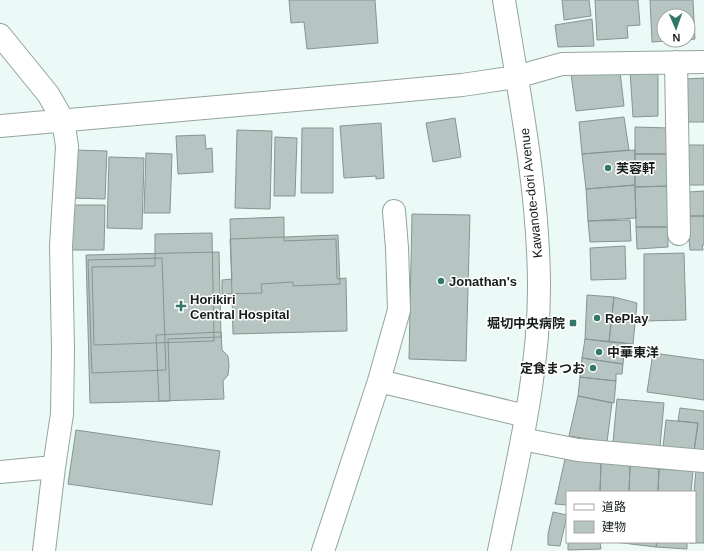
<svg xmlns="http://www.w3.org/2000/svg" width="704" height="551" font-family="Helvetica,'Noto Sans JP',sans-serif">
<rect width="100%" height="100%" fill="#ebfaf6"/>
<path fill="#b6c5c1" stroke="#869591" d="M289 0H375L378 43 307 49 304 22 291 23Z
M562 0H589L591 16 564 20Z
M595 0H638L640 25 627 26 628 38 597 40Z
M650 0H693L695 39 688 40V16H664V40H685L652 42Z
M592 19 594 46 558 47 555 25Z
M630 71 658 72V116L633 117Z
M620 72 624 106 576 111 571 74Z
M704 78V122H687L685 79Z
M624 117 629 150 582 154 579 122Z
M455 118 461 157 433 162 426 123Z
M381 123 384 178 376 179V176L344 178 340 126Z
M635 127 668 128V154H635Z
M302 128H333V193H301Z
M237 130 272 131 270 209 235 208Z
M205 135 206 149 212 148 213 172 178 174 176 136Z
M275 137 297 138 295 196H274Z
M685 145H704V185H686Z
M74 150 107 151 105 199 72 198Z
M635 150V185L586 189 582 154Z
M146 153 172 154 170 213H144Z
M635 154H668L669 186 635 187Z
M109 157 144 158 142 229 107 228Z
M635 185 636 218 588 221 586 189Z
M669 186 668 227H636L635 187Z
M704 191V216H687L688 192Z
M71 205H105L104 250H71Z
M412 214 470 215 466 361 409 359Z
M687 216H704V245H702L703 250H690Z
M284 217V241L336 239 337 279 346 278 347 331 233 334 230 219Z
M630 220 631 241 590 242 588 221Z
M636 227H668V247L637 249Z
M212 233 214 341 94 345 92 267 155 266V234Z
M338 235 340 284 293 286V282L261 284 262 293 222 294V280L232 279 230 239Z
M625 246 626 279 591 280 590 248Z
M219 252 221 337 168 339 170 401 90 403 86 255Z
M684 253 686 320 644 321V254Z
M162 258 166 370 92 373 88 260Z
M587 295 614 297 609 342 585 339Z
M614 297 637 303 633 344 609 342Z
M221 332 222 350 228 356 229 365 228 375 223 381 224 399 159 401 156 335Z
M585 339 625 343 623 364 582 358Z
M653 353 704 360V400L647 392Z
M582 358 623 364 622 374H616V381L580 377Z
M580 377 616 381 614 403 578 396Z
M578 396 612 403 607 442 569 436Z
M617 399 664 403 660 446 613 442Z
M680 408 704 411V452L694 451 698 423 678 421Z
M666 420 698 423 694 451 663 447Z
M76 430 220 451 212 505 68 484Z
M565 459 601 463 600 492H567V505L555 504Z
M601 463 630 465 629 492H600Z
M630 465 659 469 658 492H629Z
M659 469 693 471 691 492H658Z
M696 470H704V543H690L695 542 694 492Z
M553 512 567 515 560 546 548 545V534Z
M568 542H600L601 549 568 550Z
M614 542H657L656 547Z
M657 542H687V549L656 547Z"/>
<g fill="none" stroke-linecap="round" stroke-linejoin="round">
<defs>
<path id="minor" d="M0 35 48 94 63 120 67 146 61 246 63 350 62 414 54 467 44 551
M676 62 679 234
M0 126 387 92 462 85 516 77 562 64 704 62
M379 381 526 416
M522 439 578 450 704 461
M0 472 54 467
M323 551 379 381 399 310 397 248 394 211"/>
<path id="major" d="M499 551C517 463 540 373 539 282 538 187 519 93 504 0"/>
</defs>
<use href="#minor" stroke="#95a39f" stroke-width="24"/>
<use href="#major" stroke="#95a39f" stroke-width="24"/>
<use href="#minor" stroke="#fff" stroke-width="22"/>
<use href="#major" stroke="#fff" stroke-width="22"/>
</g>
<g fill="#337769" stroke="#fff" stroke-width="1.5">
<circle cx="608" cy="168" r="4"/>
<circle cx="441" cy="281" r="4"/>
<path d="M179 300h4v4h4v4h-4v4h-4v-4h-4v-4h4z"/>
<circle cx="597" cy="318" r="4"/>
<rect x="569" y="319" width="8" height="8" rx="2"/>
<circle cx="599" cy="352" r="4"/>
<circle cx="593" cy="368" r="4"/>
</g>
<g text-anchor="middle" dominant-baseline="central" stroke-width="3" stroke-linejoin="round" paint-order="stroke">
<g font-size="13" font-weight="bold" fill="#181d1c" stroke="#fff" text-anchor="start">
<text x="616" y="168">芙蓉軒</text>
<text x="449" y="281">Jonathan's</text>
<text x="190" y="299">Horikiri<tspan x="190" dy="15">Central Hospital</tspan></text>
<text x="605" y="318">RePlay</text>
<text x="565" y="323" text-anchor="end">堀切中央病院</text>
<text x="607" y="352">中華東洋</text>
<text x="585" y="368" text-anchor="end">定食まつお</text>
</g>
<g font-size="13" fill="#181d1c" stroke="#fff">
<text transform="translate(531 193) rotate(-96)">Kawanote-dori Avenue</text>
</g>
</g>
<rect x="566" y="491" width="130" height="52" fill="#ffffff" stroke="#a3a5a4"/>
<rect x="574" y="504" width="20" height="6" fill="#ffffff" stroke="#a3a5a4"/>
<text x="602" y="511" font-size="12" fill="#181d1c">道路</text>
<rect x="574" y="521" width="20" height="12" fill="#b6c5c1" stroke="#a3a5a4"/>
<text x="602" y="531" font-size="12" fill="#181d1c">建物</text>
<g transform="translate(676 28) rotate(178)"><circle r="19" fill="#ffffff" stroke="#a3a5a4"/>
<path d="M0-3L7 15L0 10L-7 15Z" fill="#337769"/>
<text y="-6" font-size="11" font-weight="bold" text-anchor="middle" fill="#181d1c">N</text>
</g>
</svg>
